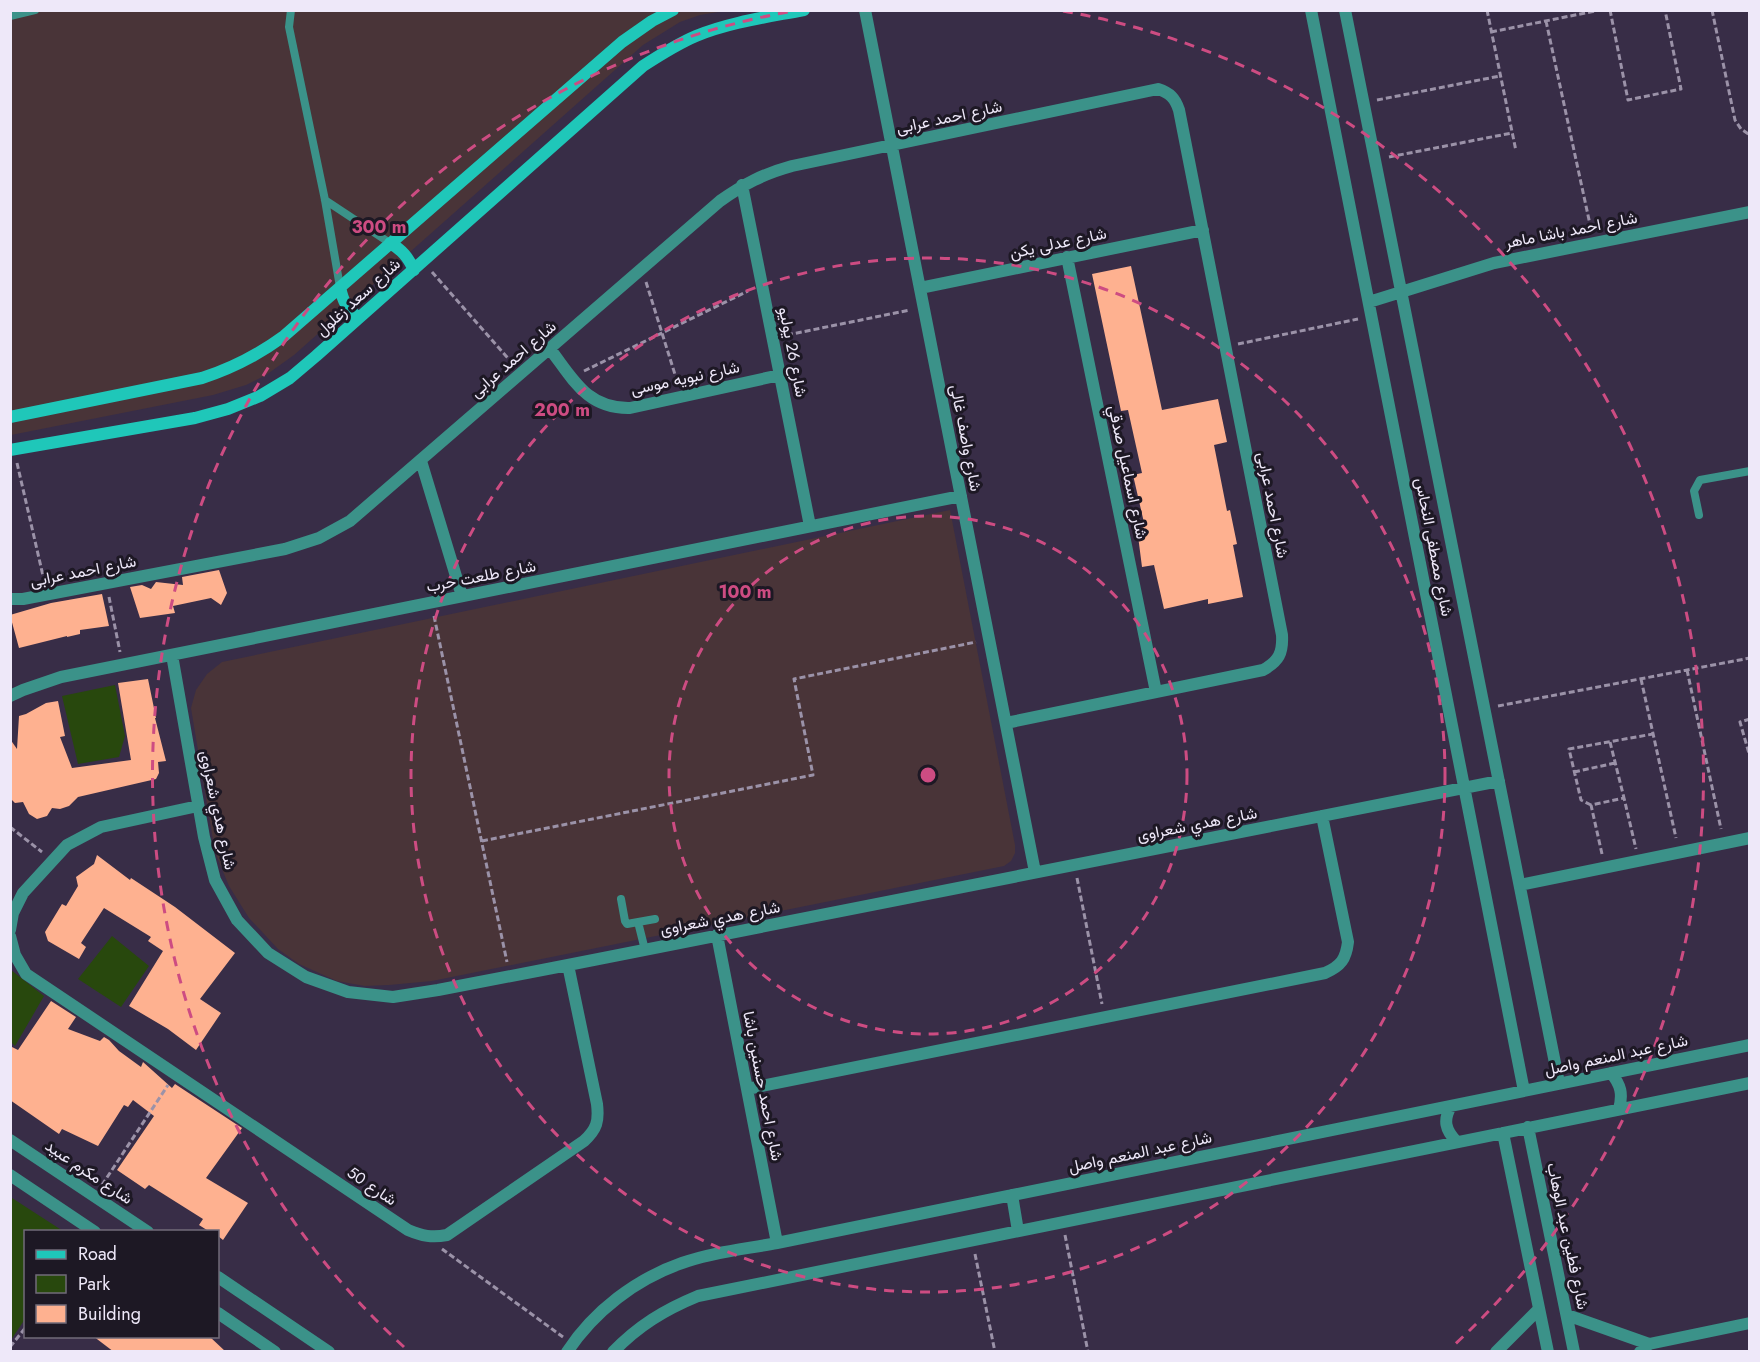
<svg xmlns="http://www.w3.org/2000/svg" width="1760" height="1362" font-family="Jost,Vazirmatn,sans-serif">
<rect width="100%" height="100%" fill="#382d47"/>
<path fill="#493438" d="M11 11H724L700 15 680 22 643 45 294 355 266 375 246 385 213 395 11 435Z
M950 510 1015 845V853L1011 861 1004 866 432 981 389 985 365 986 337 981 299 964 278 949 249 918 229 886 215 852 191 708 196 690 207 674 222 662Z"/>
<path fill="#28480d" d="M115 685 125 736 119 757 78 764 62 696Z
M112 936 149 966 121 1007 78 979Z
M11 970 44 996 15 1046 11 1042Z
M12 1198 63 1231 26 1232 25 1319 11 1340Z"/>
<path fill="#feb190" d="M1131 266 1162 410 1218 399 1227 442 1214 445 1227 511 1230 510 1237 544 1233 545 1243 597 1208 604V599L1164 609 1154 565 1142 567 1137 528 1145 527 1133 475 1142 473 1128 410 1121 411 1092 274Z
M219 570 227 593 221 605 211 598 173 606 175 613 140 618 130 587 142 585 151 589 156 582 183 585 182 577Z
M102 594 109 626 80 630V634L67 637V636L19 648 10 615 51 603Z
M148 679 156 718H155L166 761 158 762 159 773 156 779 78 797 69 806 60 809 52 808 47 816 37 819 29 814 23 802 15 803 10 798V739L17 749 19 716 26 714 46 703 58 701 65 736 60 737 72 768 131 760 118 683Z
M97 855 130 880 131 878 175 907 235 953 200 999 221 1013 196 1050 168 1029 129 1006 163 951 148 941 151 937 104 908 81 943 86 947 79 959 48 941 45 932 62 904 66 906 78 886 76 877 94 864Z
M51 1001 76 1017 68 1029 100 1041 104 1037 109 1040 119 1051 141 1067 143 1062 172 1088 175 1084 242 1128 206 1178 248 1203 223 1240 218 1236V1232H210L199 1225 203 1219 149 1185 145 1189 117 1170 154 1116 133 1100 128 1107 124 1105 98 1146 62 1129 59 1134 10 1100V1046L18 1050Z
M93 1336H209L226 1352H114Z"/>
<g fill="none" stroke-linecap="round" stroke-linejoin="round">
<path stroke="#9b92a8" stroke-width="3" stroke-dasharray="6 3" stroke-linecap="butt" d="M1487 10 1516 151
M1610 10 1628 100 1681 89 1665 10
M1712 10 1735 120 1741 129 1750 135
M1546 21 1591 229
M1491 32 1600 10
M1377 100 1500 76
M1389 157 1512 133
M432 272 513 364
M646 282 678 384
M787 335 910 310
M1238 344 1358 319
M584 371 748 291
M17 463 44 580
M109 597 120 652
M434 616 507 962
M1687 670 1721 829
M1641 679 1676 838
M1498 706 1750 658
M1750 719 1740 722 1750 757
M1610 742 1624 798
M1574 772 1615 763
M1591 805 1581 800 1569 749 1653 734
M10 827 42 852
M482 841 813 775 794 679 976 642
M1602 854 1591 805 1624 798 1636 849
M1077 878 1102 1004
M102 1185 168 1085
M1065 1235 1088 1352
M442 1249 563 1337
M975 1254 995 1352
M10 1347 26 1327"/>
<path stroke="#3b9289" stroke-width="8" d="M291 10 289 27 325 200 340 287
M10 16 35 10
M325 200 390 243
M1699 515 1694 491 1700 480 1750 471
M621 899 625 921 627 924 655 919
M638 922 645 950"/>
<path stroke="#3b9289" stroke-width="12" d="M865 10 1035 872
M1311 10 1524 1091
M1345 10 1559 1083
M742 185 810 526
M1067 257 1156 692
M920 288 1203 230
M1369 302 1494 263 1750 212
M550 349C573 379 587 409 630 408L780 375
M421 461 462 596
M10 599H23L285 549 319 538 350 521 720 201C744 184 763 174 792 166L1158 89C1170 93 1175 98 1179 110L1282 635C1283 653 1279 661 1263 670L1006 723
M172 655 204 837 215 880 237 920 268 953 306 977 348 992 393 997 438 990 568 965 1499 781
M10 696 23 690 61 677 961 496
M1520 885 1750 838
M10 930 13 913 23 893 67 845 101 827 198 806
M717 935 777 1243
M10 936 15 955 26 974 408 1230C422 1236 432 1238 447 1235L584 1141C597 1129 599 1121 597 1104L568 965
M1611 1073C1621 1085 1623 1094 1619 1109
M747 1089 1325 973C1341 966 1346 959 1348 942L1322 816
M1451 1106C1443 1120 1445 1130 1457 1142
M1528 1127 1574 1352
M1503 1133 1548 1352
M10 1140 148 1232
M10 1175 95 1232
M1012 1195 1018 1231
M218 1277 329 1352
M218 1313 275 1352
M1567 1315 1649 1344
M567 1352C594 1311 636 1279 682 1263 713 1252 746 1249 777 1243L1750 1045
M613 1352C638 1326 664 1310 698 1296L1750 1083
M1496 1352 1539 1309
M1640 1352 1649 1344 1750 1323"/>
<path stroke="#1fc7b9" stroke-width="12" d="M390 243C402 250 408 257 414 270
M340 287C343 302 347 309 359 318
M10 417 202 378C233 368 258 355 284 336L622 42 652 21 673 10
M10 450 195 418 228 409 260 396 290 378 316 356 643 66C660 55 677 44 696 36 730 22 768 17 804 10"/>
</g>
<g fill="none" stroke="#cd4c82" stroke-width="3" stroke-dasharray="10 8">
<circle cx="928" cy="775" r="259"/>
<circle cx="928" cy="775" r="517"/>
<path d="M404 1347A776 776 0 0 1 793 11M1063 11A776 776 0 0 1 1452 1347"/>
</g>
<g text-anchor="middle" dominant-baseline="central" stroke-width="6" stroke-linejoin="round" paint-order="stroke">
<g font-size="16" fill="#eee8f9" stroke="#1d1824">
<text transform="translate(949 117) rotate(-12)">شارع احمد عرابى</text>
<text transform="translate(1571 230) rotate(-11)">شارع احمد باشا ماهر</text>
<text transform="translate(1058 243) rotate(-12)">شارع عدلى يكن</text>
<text transform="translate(358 297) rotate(-42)">شارع سعد زغلول</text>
<text transform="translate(793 352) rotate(79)">شارع 26 يوليو</text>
<text transform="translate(513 359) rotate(-41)">شارع احمد عرابى</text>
<text transform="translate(685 378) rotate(-12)">شارع نبويه موسى</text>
<text transform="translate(966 438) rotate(79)">شارع واصف غالى</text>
<text transform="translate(1128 472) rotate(78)">شارع اسماعيل صدقي</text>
<text transform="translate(1273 505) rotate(79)">شارع احمد عرابى</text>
<text transform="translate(1434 547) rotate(79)">شارع مصطفى النحاس</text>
<text transform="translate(83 571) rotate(-11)">شارع احمد عرابى</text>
<text transform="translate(481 576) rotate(-11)">شارع طلعت حرب</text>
<text transform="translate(218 810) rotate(78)">شارع هدي شعراوى</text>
<text transform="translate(1197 824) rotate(-11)">شارع هدي شعراوى</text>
<text transform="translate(720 918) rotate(-11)">شارع هدي شعراوى</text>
<text transform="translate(1616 1055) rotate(-12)">شارع عبد المنعم واصل</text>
<text transform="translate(763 1086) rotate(79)">شارع احمد حسنين باشا</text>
<text transform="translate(1140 1152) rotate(-12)">شارع عبد المنعم واصل</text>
<text transform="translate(89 1172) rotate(34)">شارع مكرم عبيد</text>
<text transform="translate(372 1186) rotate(34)">شارع 50</text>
<text transform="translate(1568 1236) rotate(78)">شارع فطين عبد الوهاب</text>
</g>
</g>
<circle cx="928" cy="775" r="9" fill="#cd4c82" stroke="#1d1824" stroke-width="3"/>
<g font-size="18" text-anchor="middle" font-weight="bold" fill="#cd4c82" stroke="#1d1824" stroke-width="6" stroke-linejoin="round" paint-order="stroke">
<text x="379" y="233">300 m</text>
<text x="562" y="416">200 m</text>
<text x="745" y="598">100 m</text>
</g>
<rect width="1760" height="1362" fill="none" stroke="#eee8f9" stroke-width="24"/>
<rect x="24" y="1230" width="195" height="108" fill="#1d1824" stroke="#716b79" stroke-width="1.5"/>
<rect x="36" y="1250" width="30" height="9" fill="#1fc7b9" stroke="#716b79" stroke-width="1.5"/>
<text x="78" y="1260" font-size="18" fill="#eee8f9">Road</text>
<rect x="36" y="1275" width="30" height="18" fill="#28480d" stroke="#716b79" stroke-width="1.5"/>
<text x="78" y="1290" font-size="18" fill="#eee8f9">Park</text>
<rect x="36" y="1305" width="30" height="18" fill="#feb190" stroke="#716b79" stroke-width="1.5"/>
<text x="78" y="1320" font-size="18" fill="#eee8f9">Building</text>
</svg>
